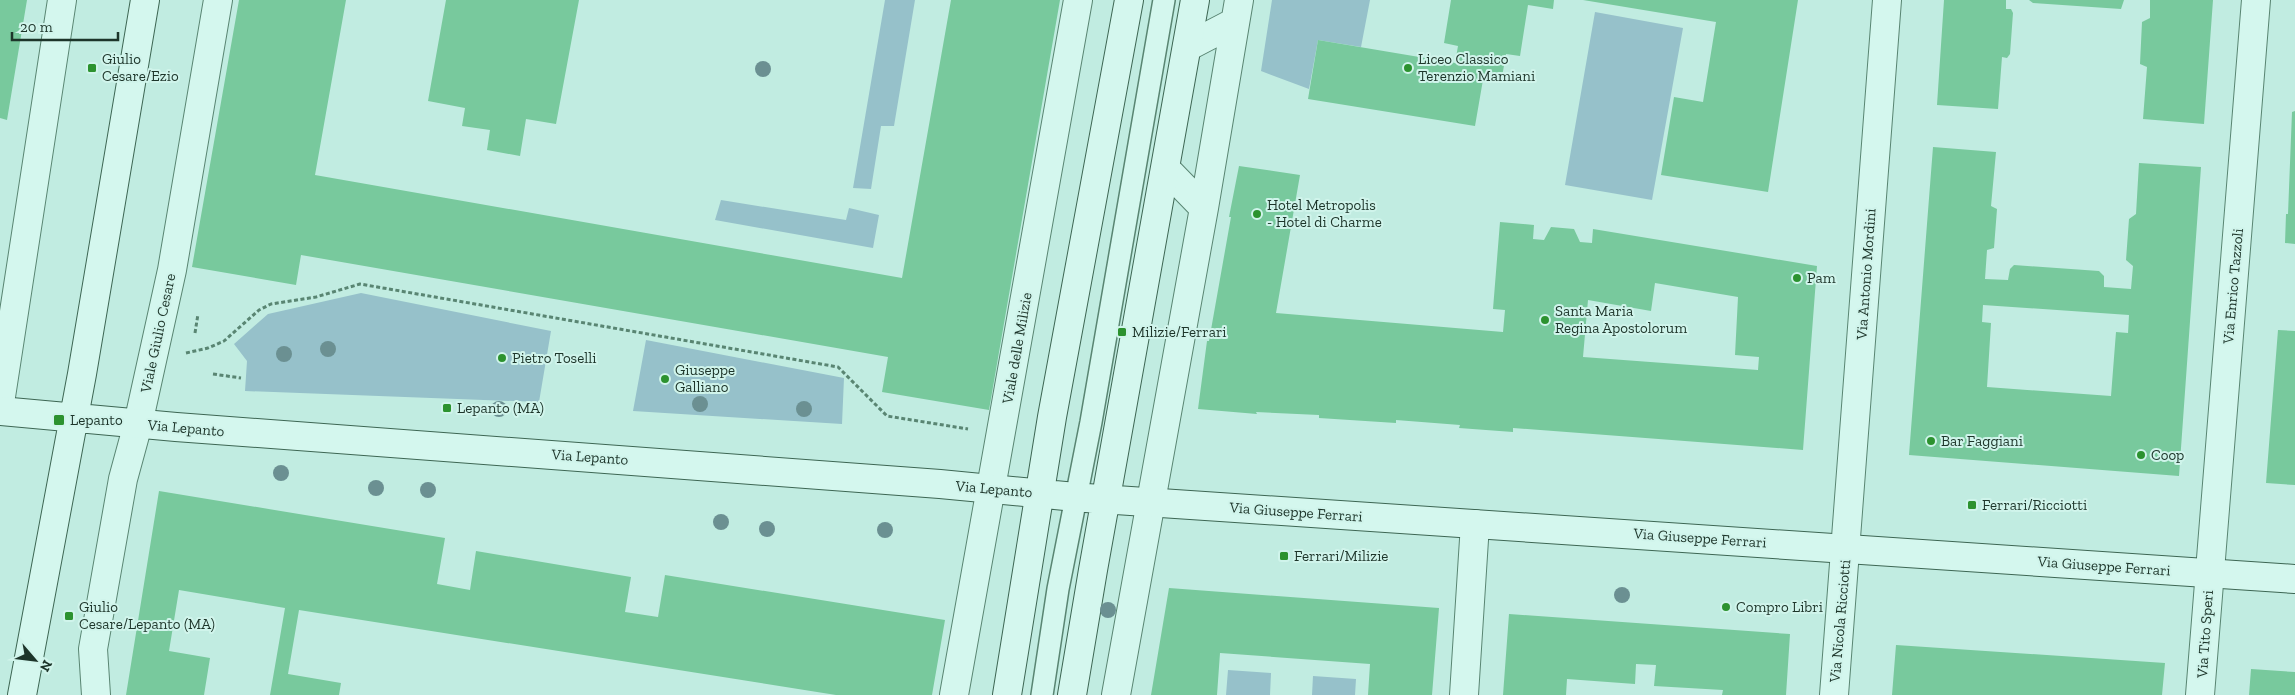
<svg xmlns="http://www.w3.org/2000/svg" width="2295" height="695" font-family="'Zilla Slab',serif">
<rect width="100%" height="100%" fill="#c1ece1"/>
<path fill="#96c1ca" d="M885 0H915L894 126H881L871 189 853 188Z
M1272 0H1370L1361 47 1318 40 1309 89 1261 71Z
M1595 12 1683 28 1652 200 1565 185Z
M721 200 846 220 849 208 879 215 873 248 715 220Z
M361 293 551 331 539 402 245 391 247 361 234 344 268 314Z
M646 340 844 378 842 424 633 411Z
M1228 670 1271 673 1270 695H1226Z
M1313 676 1356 679 1355 695H1312Z"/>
<path fill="#78c99d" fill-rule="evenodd" d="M0 0H27L7 120 0 118Z
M239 0H346L315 175 902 278 951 0H1060L989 410 882 392 888 357 301 255 296 285 192 267Z
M446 0H579L556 124 526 119 520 156 487 150 490 130 462 126 465 108 428 101Z
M1451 0H1554L1553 9 1528 5 1520 56 1506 54 1502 77 1484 74 1475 126 1308 99 1318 40 1455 63 1458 46 1444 43Z
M1583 0H1798L1768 192 1661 175 1674 97 1703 102 1716 22Z
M1944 0H2006V9H2011L2013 13 2010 54 2007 58 2002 57 1998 109 1937 105Z
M2029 0H2124L2121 9 2033 3Z
M2150 0H2213L2204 124 2143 119 2147 67 2140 64 2142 22 2150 18Z
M2295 111V244L2285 243 2286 214H2288L2292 112Z
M1933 147 1996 152 1991 206 1997 209 1994 248 1987 250 1985 279 2008 280 2010 269 2014 265 2099 271 2104 276V287L2131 289 2133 266 2126 260 2129 219 2136 214 2139 163 2201 167 2179 476 1909 455ZM1983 305 2129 315 2128 333 2116 332 2111 396 1987 387 1991 323 1982 322Z
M1239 166 1300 175 1276 313 1503 332 1505 310 1493 309 1500 222 1534 225 1533 239 1544 240 1551 227 1574 229 1580 242 1592 243 1593 229 1817 266 1803 450 1513 428V432L1459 428 1460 425 1396 420V423L1319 418V415L1256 412 1257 414 1198 409 1207 341H1209L1231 217H1229ZM1655 283 1738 297 1735 355 1759 357 1758 370 1583 357 1588 300 1651 311Z
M2278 330 2295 331V485L2266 483Z
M159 491 445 538 437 584 470 590 476 551 631 577 625 612 658 617 665 575 945 620 932 695H836L299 610 288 674 341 683 339 695H270L285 608 179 590 169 651 210 658 204 695H126Z
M1169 588 1439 608 1432 695H1368L1370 664 1220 653 1217 695H1151Z
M1509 614 1790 634 1786 695H1722L1723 690 1654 686 1656 665 1636 664 1635 684 1567 679 1566 695H1503Z
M1896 645 2165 663 2162 695H1892Z
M2251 669 2295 672V695H2249Z"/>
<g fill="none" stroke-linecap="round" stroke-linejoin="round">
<defs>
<path id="lane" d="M1042 695 1058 589 1091 422 1164 0"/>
<path id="street" d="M1187 47 1235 22
M1166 169 1204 208
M0 403 62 0
M96 695 93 649 123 479 138 424 172 270 218 0
M954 695 1078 0
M1116 695 1204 208 1239 0
M1464 695 1475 524
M1834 695 1887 0
M2200 695 2256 0"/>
<path id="secondary" d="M0 411 176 427 940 484 1086 498 2295 579
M22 695 82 374 145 0
M1007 695 1052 417 1129 0
M1072 695 1093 570 1195 0"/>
</defs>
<use href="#lane" stroke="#598572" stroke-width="24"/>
<use href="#street" stroke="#598572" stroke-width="30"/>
<use href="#secondary" stroke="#3d6653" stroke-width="30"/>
<path stroke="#598572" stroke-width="3" stroke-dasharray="4 2.5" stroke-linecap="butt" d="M195 333 198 314
M186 353 208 348 224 341 259 310 271 304 316 297 360 284 838 367 887 416 968 429
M213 374 241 378"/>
<use href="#lane" stroke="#d4f7ee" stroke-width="21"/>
<use href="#street" stroke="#d4f7ee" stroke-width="28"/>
<use href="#secondary" stroke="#d4f7ee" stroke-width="28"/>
</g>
<g fill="#6b9092">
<circle cx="763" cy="69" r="8"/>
<circle cx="328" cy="349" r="8"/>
<circle cx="284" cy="354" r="8"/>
<circle cx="700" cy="404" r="8"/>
<circle cx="499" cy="409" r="8"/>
<circle cx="804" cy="409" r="8"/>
<circle cx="281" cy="473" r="8"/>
<circle cx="376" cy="488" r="8"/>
<circle cx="428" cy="490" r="8"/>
<circle cx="721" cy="522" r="8"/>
<circle cx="767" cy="529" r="8"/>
<circle cx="885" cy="530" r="8"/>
<circle cx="1622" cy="595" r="8"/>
<circle cx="1108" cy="610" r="8"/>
</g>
<g fill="#2c922f" stroke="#d0f4eb" stroke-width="2">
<rect x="87" y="63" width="10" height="10" rx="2.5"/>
<circle cx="1408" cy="68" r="5"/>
<circle cx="1257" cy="214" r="5"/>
<circle cx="1797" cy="278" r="5"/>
<circle cx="1545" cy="320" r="5"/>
<rect x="1117" y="327" width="10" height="10" rx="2.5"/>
<circle cx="502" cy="358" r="5"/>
<circle cx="665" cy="379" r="5"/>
<rect x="442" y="403" width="10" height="10" rx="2.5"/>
<rect x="53" y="414" width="12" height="12" rx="2.5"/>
<circle cx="1931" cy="441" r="5"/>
<circle cx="2141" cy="455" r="5"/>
<rect x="1967" y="500" width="10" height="10" rx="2.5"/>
<rect x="1279" y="551" width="10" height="10" rx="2.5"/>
<circle cx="1726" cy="607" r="5"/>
<rect x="64" y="611" width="10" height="10" rx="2.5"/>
</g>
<g text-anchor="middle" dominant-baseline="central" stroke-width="4" stroke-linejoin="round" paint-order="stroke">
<g font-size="15" fill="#1d352a" stroke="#d0f4eb" text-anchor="start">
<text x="102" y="59">Giulio<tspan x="102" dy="17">Cesare/Ezio</tspan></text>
<text x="1418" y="59">Liceo Classico<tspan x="1418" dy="17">Terenzio Mamiani</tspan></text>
<text x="1267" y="205">Hotel Metropolis<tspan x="1267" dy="17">- Hotel di Charme</tspan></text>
<text x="1807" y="278">Pam</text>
<text x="1555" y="311">Santa Maria<tspan x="1555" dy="17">Regina Apostolorum</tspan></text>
<text x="1132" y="332">Milizie/Ferrari</text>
<text x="512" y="358">Pietro Toselli</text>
<text x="675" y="370">Giuseppe<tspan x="675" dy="17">Galliano</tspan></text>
<text x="457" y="408">Lepanto (MA)</text>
<text x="70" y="420">Lepanto</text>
<text x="1941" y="441">Bar Faggiani</text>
<text x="2151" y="455">Coop</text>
<text x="1982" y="505">Ferrari/Ricciotti</text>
<text x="1294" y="556">Ferrari/Milizie</text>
<text x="79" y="607">Giulio<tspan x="79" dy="17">Cesare/Lepanto (MA)</tspan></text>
<text x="1736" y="607">Compro Libri</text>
</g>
<g font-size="15" fill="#1d352a" stroke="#d0f4eb">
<text transform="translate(1866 274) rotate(-86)">Via Antonio Mordini</text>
<text transform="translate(2233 286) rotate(-85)">Via Enrico Tazzoli</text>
<text transform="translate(158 333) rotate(-78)">Viale Giulio Cesare</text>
<text transform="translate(1017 348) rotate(-80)">Viale delle Milizie</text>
<text transform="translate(186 428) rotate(5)">Via Lepanto</text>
<text transform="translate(590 457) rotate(4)">Via Lepanto</text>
<text transform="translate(994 489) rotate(5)">Via Lepanto</text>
<text transform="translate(1296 512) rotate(4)">Via Giuseppe Ferrari</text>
<text transform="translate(1700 538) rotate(4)">Via Giuseppe Ferrari</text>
<text transform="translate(2104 566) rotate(4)">Via Giuseppe Ferrari</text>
<text transform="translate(1840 621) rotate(-85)">Via Nicola Ricciotti</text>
<text transform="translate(2205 634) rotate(-86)">Via Tito Speri</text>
</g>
</g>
<g transform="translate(35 660) rotate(118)" stroke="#d0f4eb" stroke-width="4" paint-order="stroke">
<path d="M0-4L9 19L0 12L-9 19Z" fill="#1d352a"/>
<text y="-8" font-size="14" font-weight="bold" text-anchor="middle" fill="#1d352a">N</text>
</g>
<path d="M12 32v8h106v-8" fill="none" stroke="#1d352a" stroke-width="2.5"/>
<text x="20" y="32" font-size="15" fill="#1d352a" stroke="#d0f4eb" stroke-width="4" paint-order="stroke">20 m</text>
</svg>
